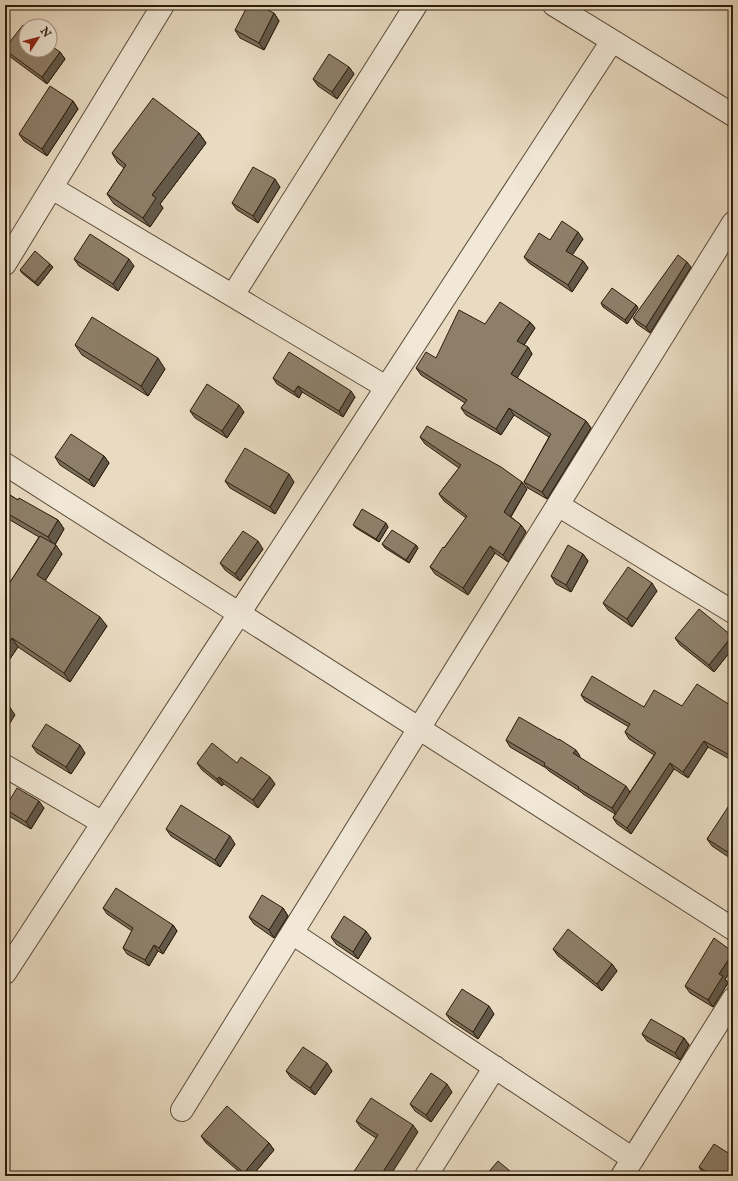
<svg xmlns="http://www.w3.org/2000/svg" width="738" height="1181" font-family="'IM FELL English',serif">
<rect width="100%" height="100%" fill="#e9dbc2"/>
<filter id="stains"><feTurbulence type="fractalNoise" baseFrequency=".005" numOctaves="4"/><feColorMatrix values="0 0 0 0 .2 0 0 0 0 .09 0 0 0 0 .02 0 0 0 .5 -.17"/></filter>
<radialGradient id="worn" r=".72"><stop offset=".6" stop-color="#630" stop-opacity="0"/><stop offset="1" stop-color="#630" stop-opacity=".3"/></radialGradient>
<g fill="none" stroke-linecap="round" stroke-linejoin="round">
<defs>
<path id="minor" d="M554 5 733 115
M52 188 386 387
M5 264 163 5
M233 295 416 5
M5 464 733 929
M558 505 733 612
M5 766 103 823
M292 933 633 1159
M5 973 612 41
M182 1110 733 223
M426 1176 495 1067
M622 1176 733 999"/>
</defs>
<use href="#minor" stroke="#5b4c39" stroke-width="24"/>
<use href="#minor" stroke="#f1e8d7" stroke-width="22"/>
</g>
<path fill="#7a6d5b" stroke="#2c1c0b" d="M274 13 279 21 264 50 240 38 235 30Z
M5 48 60 52 65 59 47 84 9 56 5 50Z
M349 67 354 74 337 99 318 86 313 79Z
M73 101 78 109 47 156 24 141 19 134Z
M199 133 206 143 160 204 163 208 150 227 114 204 107 194 124 168 118 163 112 153Z
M280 187 258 223 237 210 232 203Z
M583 239 572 255 583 261 588 268 572 292 529 263 524 257 550 240Z
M74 259 134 266 118 291 79 266Z
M50 264 53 267 38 286 22 273 20 270Z
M691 267 650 333 637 324 633 318Z
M601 303 636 305 638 308 627 324 603 307Z
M530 322 535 328 524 345 528 347 532 354 517 378 586 421 591 428 547 499 528 488 524 482 549 437 514 415 501 435 466 415 461 408 465 403 421 375 416 368 436 358 485 324Z
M75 345 165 369 148 396 82 355Z
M273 378 355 397 343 417 302 392 299 398 277 384Z
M190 411 244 412 227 438 195 418Z
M420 437 522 482 527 489 511 517 521 525 526 532 508 562 495 553 468 595 435 574 430 567 466 518 444 501 439 494 459 468 425 444Z
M104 456 109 463 94 487 60 465 55 457Z
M225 481 294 482 275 514 230 488Z
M5 492 18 500 58 520 64 529 55 545 62 554 45 581 107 626 70 682 18 647 5 666V590L39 537 5 517Z
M353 525 388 527 379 542 356 528Z
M382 544 416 545 418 548 409 563 385 548Z
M263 549 240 581 225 570 220 563Z
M583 554 588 561 571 592 556 584 551 576Z
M657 591 632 627 608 610 603 603Z
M732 636 733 638V648L714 672 680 645 675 638Z
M581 695 644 707 682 706 730 705 733 702V761L708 747 688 778 674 769 631 834 617 824 613 818 615 814 583 794 581 792 549 771 546 768 510 747 506 740 580 756 579 757 630 792 654 755 629 739 625 732 629 727 585 701Z
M32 746 85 753 71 774 37 753Z
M197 763H237L275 784 258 808 224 784 222 786 202 770Z
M733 802V860L712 846 707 839Z
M5 808H44L31 829 9 816 5 810Z
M166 829 235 844 220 867 171 836Z
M103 908 173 925 177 931 163 954 158 951 149 966 127 954 123 948 132 931 107 914Z
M283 908 288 916 274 938 254 924 249 917Z
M331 937 371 938 358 959 336 944Z
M553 949 612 964 617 971 602 991 558 956Z
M733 952V968L725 979 728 983 713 1007 690 993 685 986Z
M446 1014H494L478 1039 451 1021Z
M642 1034 684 1038 689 1045 680 1060 647 1041Z
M286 1071H332L315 1095 291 1078Z
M452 1092 431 1122 415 1111 410 1104Z
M356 1121 418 1132 376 1138 361 1128Z
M201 1136 269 1143 274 1150 252 1176H244L206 1143Z
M699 1167 733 1176H706L704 1175Z"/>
<path fill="#63594a" stroke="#2c1c0b" d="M274 13 279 21 264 50 259 43Z
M60 52 65 59 47 84 42 77Z
M349 67 354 74 337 99 332 92Z
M73 101 78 109 47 156 42 149Z
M199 133 206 143 160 204 163 208 150 227 143 218 152 195Z
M275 179 280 187 258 223 253 216Z
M578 232 583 239 571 257 566 251Z
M129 259 134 266 118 291 113 284Z
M583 261 588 268 572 292 568 285Z
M687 262 691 267 650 333 646 327Z
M50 264 53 267 38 286 35 282Z
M636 305 638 308 627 324 625 320Z
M530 322 535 328 522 348 517 341Z
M528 347 532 354 516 380 511 374Z
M158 358 165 369 148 396 141 386Z
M298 386 302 392 299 398 294 392Z
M351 391 355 397 343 417 339 411Z
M239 405 244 412 227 438 222 431Z
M509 408 514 415 501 435 496 429Z
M586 421 591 428 547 499 542 492Z
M104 456 109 463 94 487 89 480Z
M289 474 294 482 275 514 270 507Z
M522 482 527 489 509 519 504 512Z
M58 520 64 529 54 546 48 537Z
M386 523 388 527 379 542 376 539Z
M521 525 526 532 508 562 503 555Z
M258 541 263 549 240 581 235 574Z
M56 545 62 554 43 584 37 575Z
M416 545 418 548 409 563 406 560Z
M490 546 495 553 468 595 463 588Z
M583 554 588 561 571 592 566 585Z
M652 583 657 591 632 627 627 619Z
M100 617 107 626 70 682 64 673Z
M732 636 733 638V648L714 672 709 665Z
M12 638 18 647 5 666V649Z
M9 706 15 715 5 731V712Z
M704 741 708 747 688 778 683 772Z
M80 745 85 753 71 774 66 767Z
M576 750 580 756 578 760 573 753Z
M670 763 674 769 631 834 627 828Z
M219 777 224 784 222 786 217 779Z
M270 777 275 784 258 808 253 800Z
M626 786 630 792 617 815 612 808Z
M39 801 44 808 31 829 26 822Z
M230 836 235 844 220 867 215 860Z
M733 846V860L729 853Z
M283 908 288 916 274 938 269 930Z
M5 914 9 920 5 924Z
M173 925 177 931 163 954 159 948Z
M366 931 371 938 358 959 353 952Z
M154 945 158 951 149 966 145 960Z
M733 953V968L725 979 728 983 713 1007 708 1000 719 974Z
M612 964 617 971 602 991 597 984Z
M489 1006 494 1014 478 1039 473 1032Z
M684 1038 689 1045 680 1060 675 1053Z
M327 1063 332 1071 315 1095 310 1088Z
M447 1084 452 1092 431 1122 426 1115Z
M413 1125 418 1132 390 1176H382L381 1175Z
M269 1143 274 1150 252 1176H246L244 1173Z"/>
<path fill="#8e7f6a" stroke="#2c1c0b" d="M248 5H258L274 13 259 43 235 30Z
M23 25 26 27V50H50V45L60 52 42 77 5 50V48Z
M329 54 349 67 332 92 313 79Z
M50 86 73 101 42 149 19 134Z
M153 98 199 133 152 195 156 198 143 218 107 194 126 165 112 153Z
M253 167 275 179 253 216 232 203Z
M562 221 578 232 566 251 583 261 568 285 524 257 539 233 550 240Z
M90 234 129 259 113 284 74 259Z
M35 251 50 264 35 282 20 270Z
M678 255 687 262 646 327 633 318Z
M612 288 636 305 625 320 601 303Z
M500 302 530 322 517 341 528 347 511 374 586 421 542 492 524 482 551 434 509 408 496 429 461 408 467 400 416 368 426 352 436 358 459 310 485 324Z
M92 317 158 358 141 386 75 345Z
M289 352 351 391 339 411 298 386 294 392 273 378Z
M207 384 239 405 222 431 190 411Z
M427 426 501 467 522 482 504 512 521 525 503 555 490 546 463 588 430 567 443 547 444 548 467 516 439 494 461 465 420 437Z
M71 434 104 456 89 480 55 457Z
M245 448 289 474 270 507 225 481Z
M5 492 18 500 19 498 58 520 48 537 5 512Z
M362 509 386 523 376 539 353 525Z
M392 530 416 545 406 560 382 544Z
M243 531 258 541 235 574 220 563Z
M40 536 56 545 37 575 100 617 64 673 12 638 5 649V590Z
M568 545 583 554 566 585 551 576Z
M628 567 652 583 627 619 603 603Z
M699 609 732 636 709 665 675 638Z
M592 676 644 707 654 690 682 706 697 684 730 705 732 701 733 702V757L704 741 683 772 670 763 627 828 613 818 656 753 625 732 630 724 581 695Z
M5 704 9 706 5 712Z
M519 717 559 740V739L576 750 573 753 626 786 612 808 578 788 579 787 544 765 545 763 506 740Z
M46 724 80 745 66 767 32 746Z
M212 743 237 763 241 757 270 777 253 800 219 777 217 779 197 763Z
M17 788 39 801 26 822 5 809V808Z
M732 801 733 802V846L729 853 707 839Z
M181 805 230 836 215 860 166 829Z
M116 888 173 925 159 948 154 945 145 960 123 948 133 928 103 908Z
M262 895 283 908 269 930 249 917Z
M344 916 366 931 353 952 331 937Z
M568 929 612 964 597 984 553 949Z
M714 938 733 952V953L719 974 723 976 708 1000 685 986Z
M462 989 489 1006 473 1032 446 1014Z
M651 1019 684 1038 675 1053 642 1034Z
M303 1047 327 1063 310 1088 286 1071Z
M431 1073 447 1084 426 1115 410 1104Z
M371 1098 413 1125 381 1175 383 1176H351L378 1135 356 1121Z
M227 1106 269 1143 244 1173 201 1136Z
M714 1144 733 1156V1176H713L699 1167Z
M498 1161 516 1176H487L486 1175Z"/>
<rect width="738" height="1181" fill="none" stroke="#e9dbc2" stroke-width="20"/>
<rect x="6" y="6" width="726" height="1169" fill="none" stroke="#2c1c0b" stroke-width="2"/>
<rect x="10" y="10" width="718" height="1161" fill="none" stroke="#2c1c0b"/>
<g transform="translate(38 38) rotate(54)"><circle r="19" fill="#f1e8d7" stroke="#a29685"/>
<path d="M0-3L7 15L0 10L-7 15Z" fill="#8f2418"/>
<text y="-6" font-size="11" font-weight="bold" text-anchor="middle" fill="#2c1c0b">N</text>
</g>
<rect width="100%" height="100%" filter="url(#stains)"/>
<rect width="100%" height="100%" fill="url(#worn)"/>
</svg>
